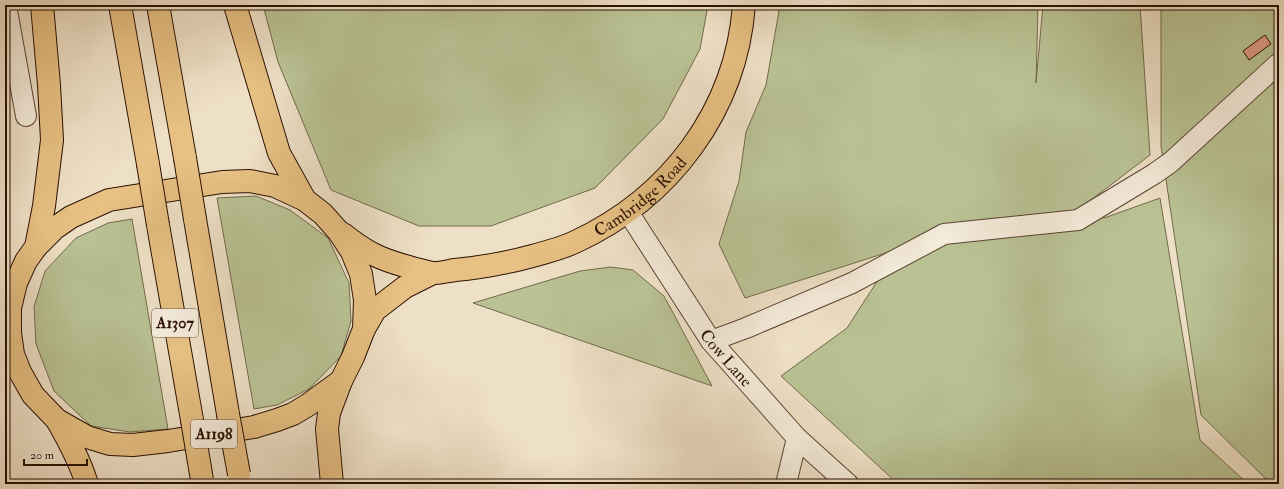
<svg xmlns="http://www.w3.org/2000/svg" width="1284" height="489" font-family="'IM FELL Double Pica',serif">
<rect width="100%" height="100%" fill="#eee0c6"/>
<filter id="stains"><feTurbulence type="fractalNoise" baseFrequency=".005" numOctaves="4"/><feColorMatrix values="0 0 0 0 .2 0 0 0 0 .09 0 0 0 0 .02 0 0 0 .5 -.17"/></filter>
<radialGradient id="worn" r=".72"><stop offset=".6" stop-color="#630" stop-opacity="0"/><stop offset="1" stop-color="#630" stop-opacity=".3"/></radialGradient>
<path fill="#b9c294" stroke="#72694b" d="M263 5H708L700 49 663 119 595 188 491 226H419L331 190 278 62Z
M780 5H1038L1036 83 1043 5H1140L1150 155 1087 203 1104 218 1160 198 1200 440 1248 484H898L781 376 847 328 898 249 745 298 719 244 739 181 746 132 766 85Z
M1161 5H1279V484H1271L1201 415 1161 146Z
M256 196 290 210 328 238 349 283 351 321 341 356 309 389 277 405 254 409 217 198Z
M132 219 168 429 130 432 91 426 54 391 36 344 34 307 45 271 76 238 108 223Z
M611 267 633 270 664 296 712 386 473 303 580 271Z"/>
<path fill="#db9881" stroke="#2a1002" d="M1265 35 1271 44 1249 60 1243 51Z"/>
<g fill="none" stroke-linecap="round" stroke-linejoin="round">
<defs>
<g id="minor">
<path d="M6 5 26 116"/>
<path id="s1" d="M628 212 711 341 797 438 848 484"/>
<path d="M711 341 746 328 852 283 944 234 1078 220 1154 174 1171 162 1279 63"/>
<path d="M786 484 797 438"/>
</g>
<g id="major">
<path d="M120 5 148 164"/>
<path d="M158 5 185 158"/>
<path d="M235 5 279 153 305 200"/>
<path d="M250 181 275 186 305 200 323 214 339 232 352 252 361 274 365 300 364 329 353 357 341 381 308 405 293 414 277 420 254 427 168 441 133 445 110 444 87 437 57 420 33 395 20 372 13 354 10 333V308L16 283 26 261 36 247 55 228 71 217 109 200 222 182Z"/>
<path d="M195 219 228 414"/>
<path d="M158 225 192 420"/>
<path id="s2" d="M343 234C352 241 361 248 371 253 385 261 401 265 416 269 422 270 428 273 434 273 441 273 448 271 455 270 477 268 499 264 521 259 539 254 558 250 575 242 670 198 736 111 744 5"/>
<path d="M36 247 44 206 52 140 49 85 42 5"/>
<path d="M364 329 375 310 405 287 433 273"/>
<path d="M57 420C69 441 80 461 87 484"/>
<path d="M332 484 327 429 329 413 341 381"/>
</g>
</defs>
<use href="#minor" stroke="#5b4433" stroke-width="22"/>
<use href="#major" stroke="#2a1002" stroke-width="24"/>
<use href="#minor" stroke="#f4ebda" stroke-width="20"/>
<use href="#major" stroke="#e7c083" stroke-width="22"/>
<defs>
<path id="major-bridge" d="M185 158 195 219
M148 164 158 225
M228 414 239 474
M192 420 202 480"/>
</defs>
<use href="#major-bridge" stroke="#2a1002" stroke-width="24" stroke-linecap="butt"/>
<use href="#major-bridge" stroke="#e7c083" stroke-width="22"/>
</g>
<g text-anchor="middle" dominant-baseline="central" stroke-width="3" stroke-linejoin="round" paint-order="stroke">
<g fill="#f4ebda" stroke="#675243" stroke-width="1">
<rect x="152" y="309" width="46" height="28" rx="3"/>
<rect x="191" y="420" width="46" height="28" rx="3"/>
</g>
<g font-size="16" font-weight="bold" fill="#2a1002">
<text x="175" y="323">A1307</text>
<text x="214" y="434">A1198</text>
</g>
<g font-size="17" fill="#2a1002" stroke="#f4ebda">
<text stroke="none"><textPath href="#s2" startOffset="325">Cambridge Road</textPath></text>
<text stroke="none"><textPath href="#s1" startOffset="176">Cow Lane</textPath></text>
</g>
</g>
<rect width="1284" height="489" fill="none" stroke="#eee0c6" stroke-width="20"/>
<rect x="6" y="6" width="1272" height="477" fill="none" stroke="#2a1002" stroke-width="2"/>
<rect x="10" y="10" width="1264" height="469" fill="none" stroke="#2a1002"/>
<path d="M24 459v6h63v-6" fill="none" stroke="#2a1002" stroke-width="2"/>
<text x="30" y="459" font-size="12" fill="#2a1002" stroke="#f4ebda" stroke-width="3" paint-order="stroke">20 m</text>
<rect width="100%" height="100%" filter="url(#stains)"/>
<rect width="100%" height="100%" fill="url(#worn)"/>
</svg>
